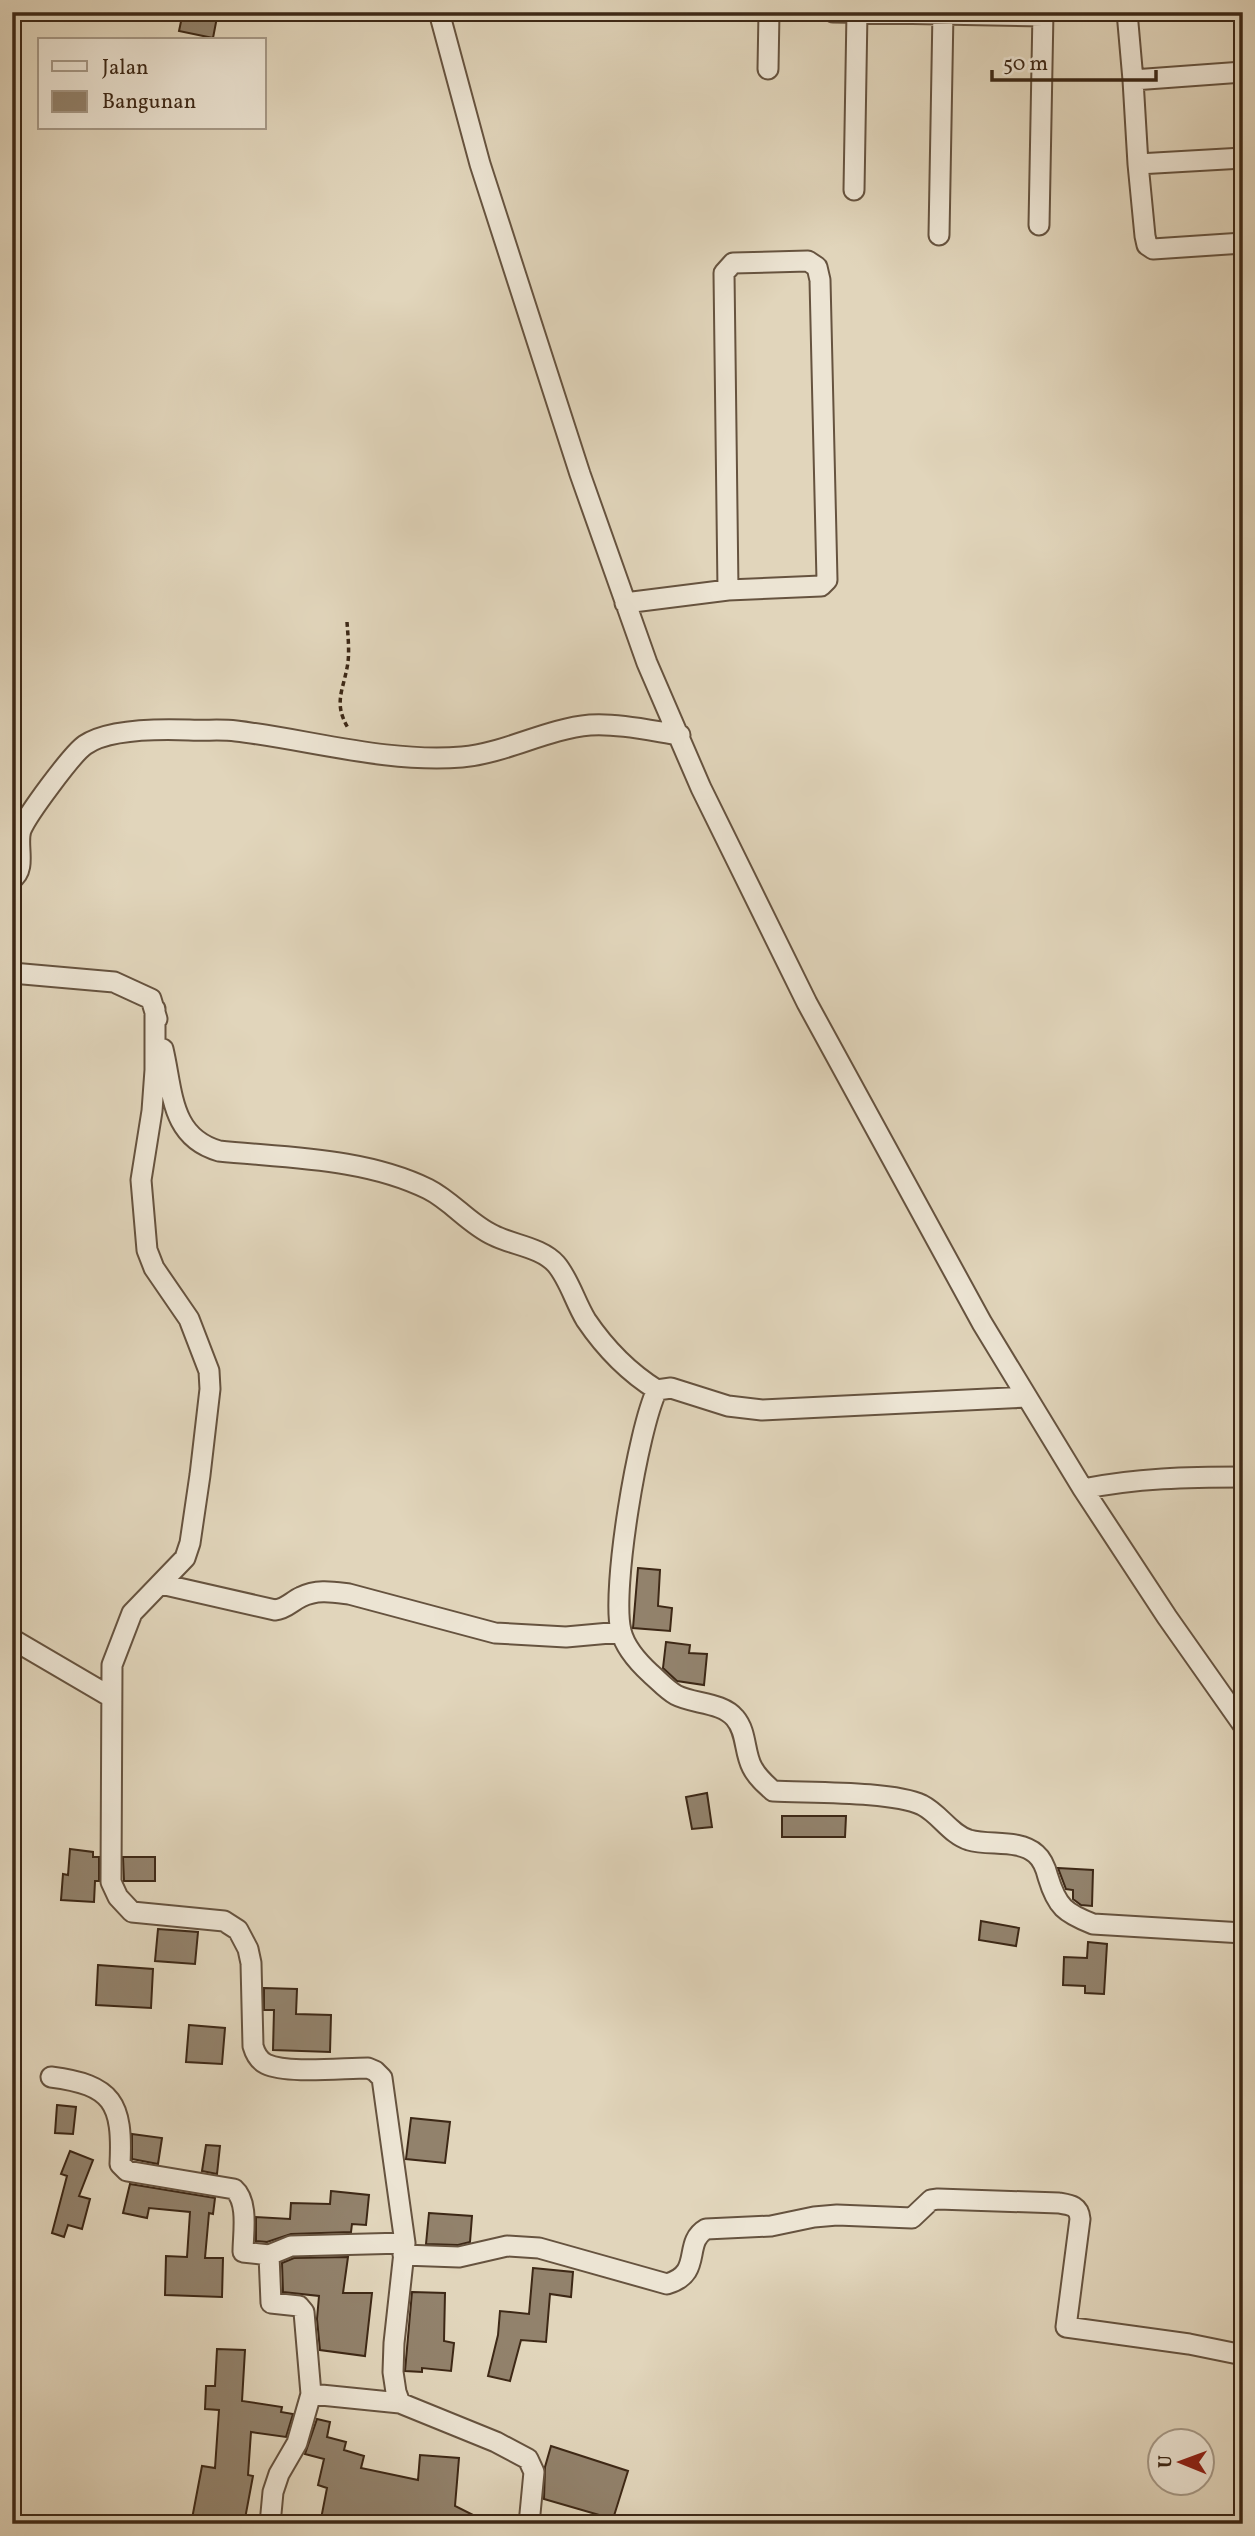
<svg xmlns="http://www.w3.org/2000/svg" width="1255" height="2536" font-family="Vollkorn,serif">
<rect width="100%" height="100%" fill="#e1d5bb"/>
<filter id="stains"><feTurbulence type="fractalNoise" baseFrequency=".00286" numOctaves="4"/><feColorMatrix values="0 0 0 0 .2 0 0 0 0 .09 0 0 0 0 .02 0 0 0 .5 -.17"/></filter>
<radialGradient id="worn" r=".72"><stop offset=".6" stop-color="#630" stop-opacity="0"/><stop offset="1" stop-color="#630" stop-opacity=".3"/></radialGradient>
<path fill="#92826c" stroke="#3d2816" stroke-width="2" d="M183 12H218L213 38 179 31Z
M638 1568 660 1570 658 1606 672 1608 670 1631 633 1628Z
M666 1642 690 1645 689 1653 707 1654 704 1685 677 1681 663 1668Z
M707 1793 712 1827 692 1829 686 1797Z
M782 1816H846L845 1837H782Z
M70 1849 93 1852V1857H99V1881H95L94 1902 61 1900 63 1874 68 1875Z
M123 1857H155V1881H124Z
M1058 1868 1093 1870 1092 1906 1081 1905 1073 1899V1890L1066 1889Z
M981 1921 1019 1928 1016 1946 979 1940Z
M158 1929 198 1932 195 1964 155 1961Z
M1088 1942 1107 1944 1104 1994 1085 1993V1986L1063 1985 1064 1957 1087 1958Z
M98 1965 153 1969 151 2008 96 2005Z
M264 1988 297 1989 296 2014 331 2015 330 2052 273 2050 274 2010H264Z
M189 2025 225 2028 222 2064 186 2062Z
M57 2105 76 2107 73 2134 55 2133Z
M411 2118 450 2122 445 2163 406 2159Z
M132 2134 162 2138 158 2164 132 2159Z
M206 2145 220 2146 217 2174 202 2171Z
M70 2151 93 2160 79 2196 90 2199 82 2229 68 2225 64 2237 52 2233 67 2176 61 2174Z
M130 2184 215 2198 213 2214 209 2213 205 2258H223L222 2297 165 2295 166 2256 187 2257 190 2212 149 2208 147 2218 123 2213Z
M331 2191 369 2195 366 2225 352 2224 351 2232 291 2234 267 2242 256 2241V2217L290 2219 291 2203 330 2204Z
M429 2213 472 2216 470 2242 458 2245 426 2244Z
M348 2257 343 2293H372L365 2356 320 2350 317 2319 319 2296 283 2292 282 2263 294 2258Z
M533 2268 573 2272 571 2297 550 2294 546 2342 521 2340 510 2381 488 2376 498 2335 500 2311 529 2314Z
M412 2292 445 2293 444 2341 454 2343 451 2371 422 2368V2372L405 2371Z
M217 2349 245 2350 242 2401 282 2407 281 2412 293 2414 286 2437 251 2432 248 2475 253 2476 244 2524H191L202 2466 215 2468 219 2410 205 2409 206 2386H215Z
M317 2419 330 2422 327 2437 346 2442 344 2450 364 2456 361 2468 418 2480 420 2455 459 2458 455 2506 491 2524H320L327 2488 318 2485 324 2459 305 2454Z
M551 2446 628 2471 613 2519 544 2499 545 2467Z"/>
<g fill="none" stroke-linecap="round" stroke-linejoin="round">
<defs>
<path id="minor" d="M439 12 480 164 580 474 647 663 701 788 807 1003 982 1323 1083 1489 1167 1617 1243 1725
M833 12 1043 16
M1127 12 1133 80
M768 69 769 12
M1243 158 1138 164 1145 236 1147 245 1153 249 1243 243
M1138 164 1133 80 1243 72
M854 190 857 12
M1039 225 1043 12
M939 235 943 12
M625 603 728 590 821 586 827 580 820 280 817 267 808 261 733 263 724 273 728 590
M12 879C27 869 16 845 21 830 27 815 72 754 85 745 108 729 161 729 189 730 205 731 220 729 236 731 311 740 386 763 462 757 506 753 546 729 590 725 617 723 653 731 680 735
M12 973 114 982 151 999 157 1019
M155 1009V1070L152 1111 141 1180 147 1250 154 1268 189 1319 209 1371 210 1389 200 1475 190 1543 185 1558 132 1613 112 1665 111 1882 118 1897 132 1912 224 1921 238 1930 248 1949 251 1963 253 2046C255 2053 258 2060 266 2064 287 2074 342 2068 368 2068L375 2071 382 2078 405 2243 394 2343 393 2372 396 2392 400 2403
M163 1049C173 1091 170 1137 219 1151 288 1158 365 1158 428 1189 452 1201 469 1224 493 1235 512 1245 541 1247 556 1264 569 1279 575 1302 586 1320 605 1348 628 1372 657 1390
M1027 1397 762 1410 728 1406 671 1388 657 1390C638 1429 611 1590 621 1631 625 1648 639 1663 651 1674 659 1681 667 1690 676 1695 693 1704 722 1702 735 1718 747 1732 744 1752 752 1767 757 1777 765 1784 773 1791 810 1793 892 1791 922 1805 940 1814 950 1834 969 1840 990 1846 1019 1839 1036 1854 1043 1860 1046 1869 1048 1877 1057 1907 1065 1913 1093 1924L1243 1933
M1083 1489C1136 1478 1189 1477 1243 1477
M161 1584 275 1610C286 1609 292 1601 301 1597 317 1589 333 1592 349 1594L495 1633 566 1637 621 1632
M12 1639 111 1697
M51 2077C113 2085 123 2103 120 2164L127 2171 234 2189C249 2202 243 2234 243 2252L269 2255 271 2303 299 2306 304 2312 311 2394 400 2403 496 2442 528 2459 534 2472 529 2524
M269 2255 291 2246 405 2243
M403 2255 459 2257 507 2246 539 2248 667 2284C704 2273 682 2243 706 2229L771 2226 814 2217 837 2215 912 2218 931 2200 938 2199 1059 2203C1071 2205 1079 2206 1080 2219L1066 2327 1189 2344 1243 2355
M270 2524 273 2492 279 2474 297 2443 311 2394"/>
</defs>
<use href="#minor" stroke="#66533f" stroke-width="23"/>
<path stroke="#3d2816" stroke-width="3.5" stroke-dasharray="5 3.5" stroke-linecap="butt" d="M347 622C348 637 350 654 347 668 342 693 334 704 348 728"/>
<use href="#minor" stroke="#ece4d3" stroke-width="19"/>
</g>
<rect width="1255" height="2536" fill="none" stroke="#e1d5bb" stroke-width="42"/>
<rect x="14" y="14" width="1227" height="2508" fill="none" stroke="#3d2816" stroke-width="3.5"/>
<rect x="21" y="21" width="1213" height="2494" fill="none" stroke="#3d2816" stroke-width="2"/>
<rect x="38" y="38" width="228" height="91" fill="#ece4d3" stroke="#a69987" stroke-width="2"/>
<rect x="52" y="61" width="35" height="10" fill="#ece4d3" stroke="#a69987" stroke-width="2"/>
<text x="102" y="74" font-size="21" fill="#3d2816">Jalan</text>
<rect x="52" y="91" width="35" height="21" fill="#92826c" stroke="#a69987" stroke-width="2"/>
<text x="102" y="108" font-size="21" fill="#3d2816">Bangunan</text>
<g transform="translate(1181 2462) rotate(271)"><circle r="33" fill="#ece4d3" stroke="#a69987" stroke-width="2"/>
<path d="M0-5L12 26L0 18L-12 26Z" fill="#8f2418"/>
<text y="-10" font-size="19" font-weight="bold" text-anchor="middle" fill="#3d2816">U</text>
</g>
<path d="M992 70v10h164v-10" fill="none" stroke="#3d2816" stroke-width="3.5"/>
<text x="1003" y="70" font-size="21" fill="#3d2816" stroke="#ece4d3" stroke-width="5" paint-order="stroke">50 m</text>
<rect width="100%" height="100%" filter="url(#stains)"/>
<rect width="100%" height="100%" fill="url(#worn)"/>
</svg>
